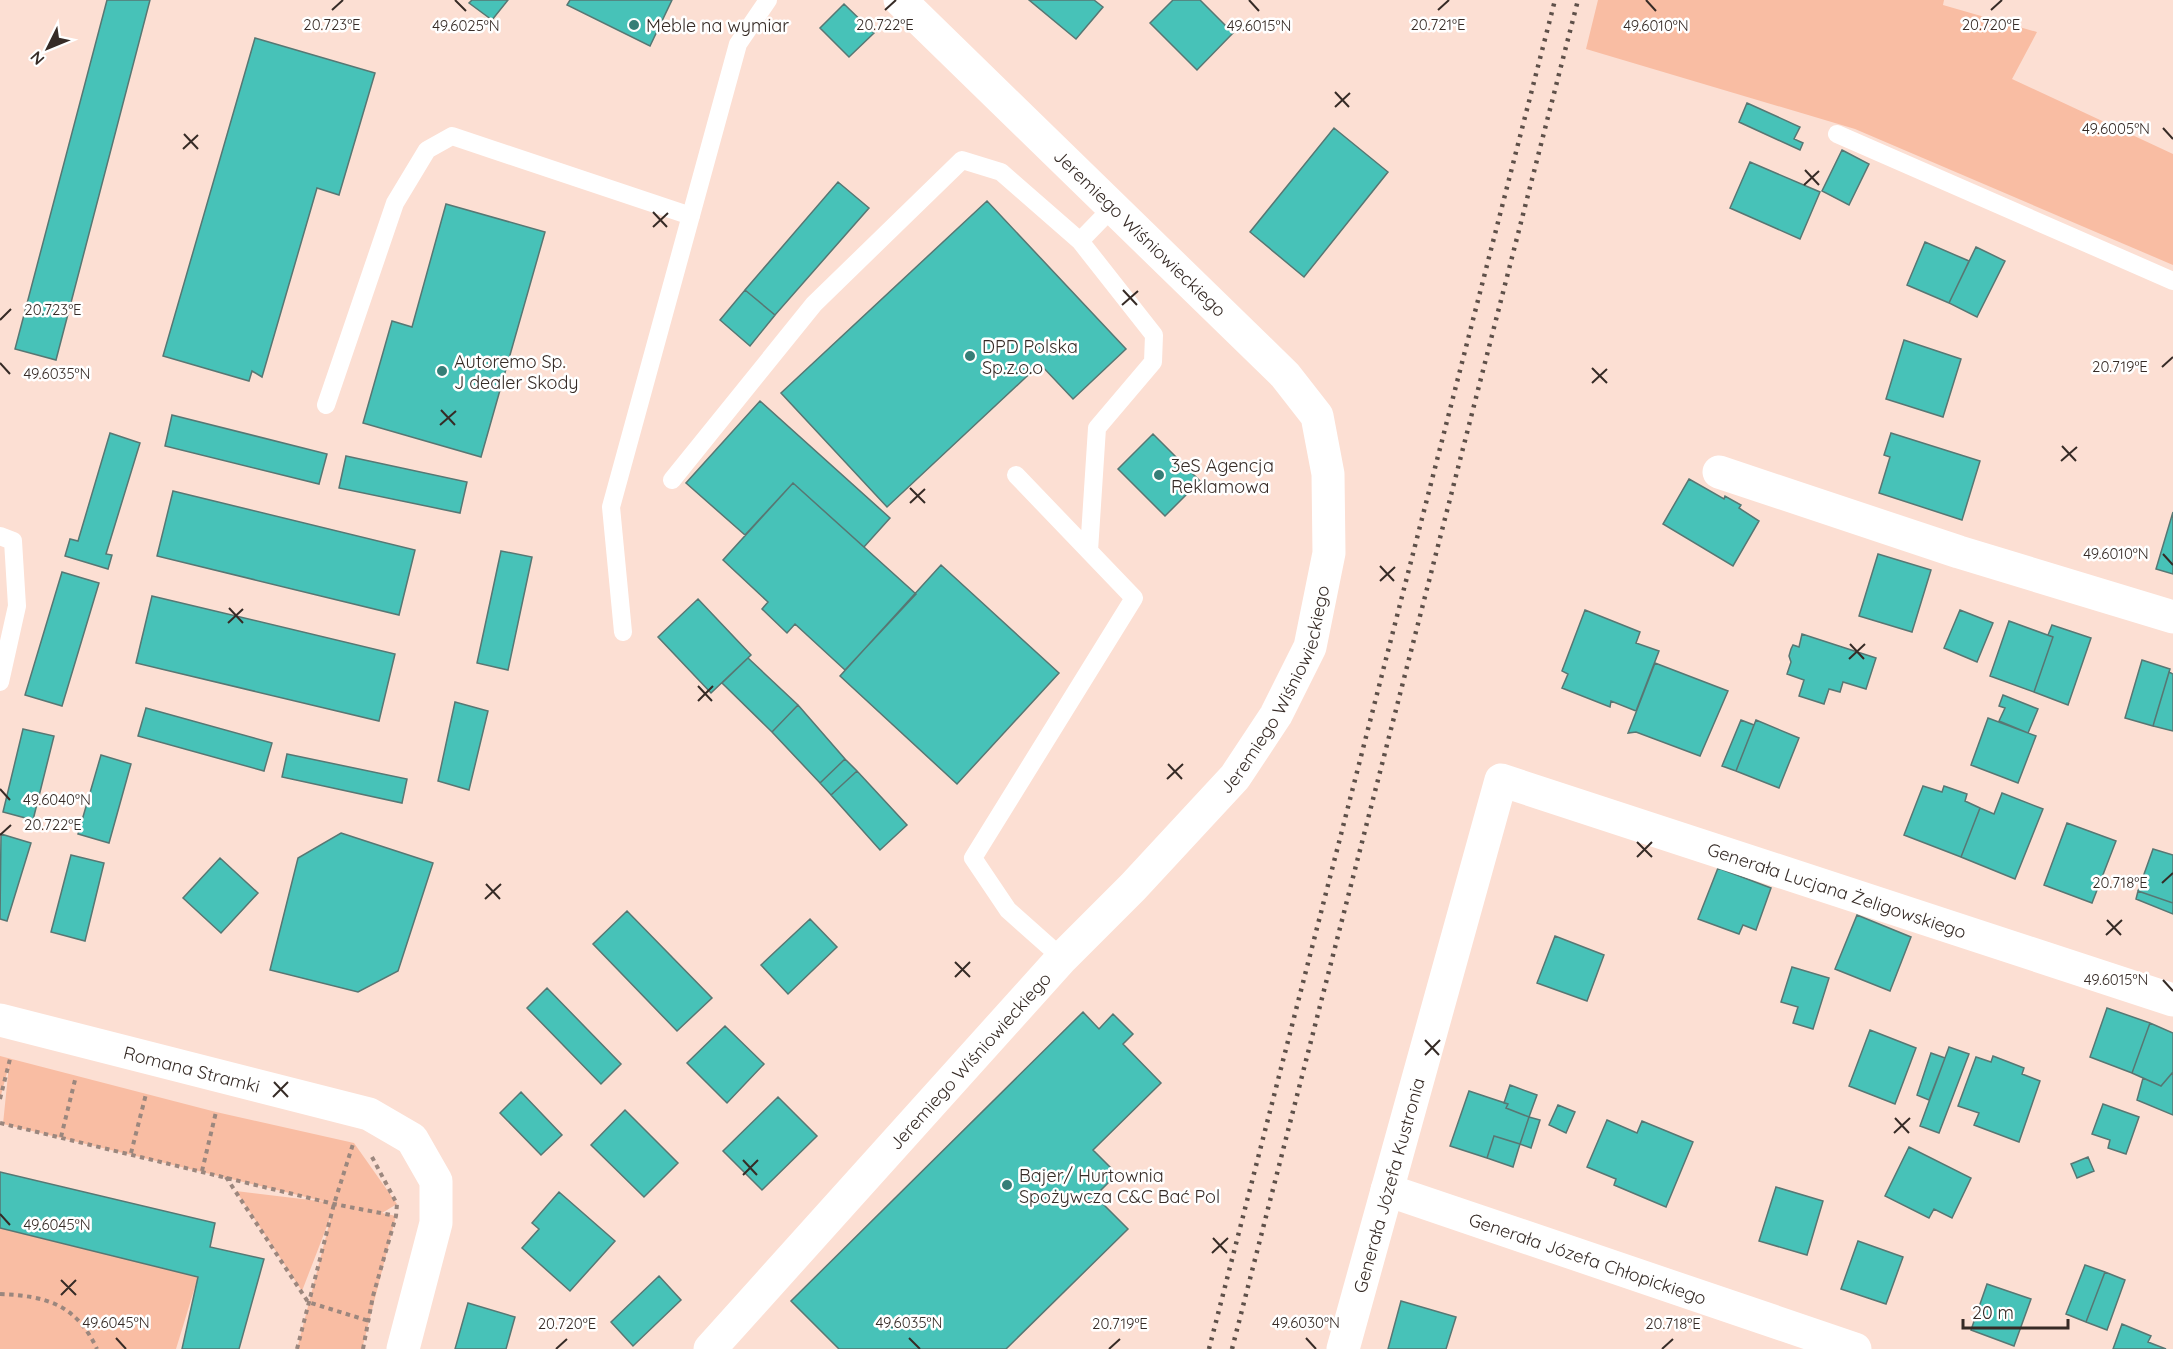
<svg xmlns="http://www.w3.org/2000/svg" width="2173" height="1349" font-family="Quicksand,sans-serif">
<rect width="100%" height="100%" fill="#fcdfd3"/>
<path fill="#f9bda3" d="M1598 0H1944L1943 5 2037 32 2012 79 2173 154V265L1855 129 1586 49Z
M0 1056 216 1112 354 1143 397 1204 382 1213 396 1216 362 1349H297L332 1213 302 1291 236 1191 327 1202 3 1124 9 1065 0 1099Z
M0 1228 198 1277 176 1349H0Z"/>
<path fill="#47c2b8" stroke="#577773" stroke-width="1.5" d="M107 0H150L56 360 15 349Z
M472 0H508L492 20 469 3Z
M570 0H672L650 46 567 5Z
M1029 0H1094L1103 7 1076 39Z
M1173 0H1200L1233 33 1197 70 1150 23Z
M844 4 874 33 849 57 820 28Z
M255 38 375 73 339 195 317 188 262 377 252 371 249 381 163 356Z
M1747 103 1800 127 1794 139 1803 143 1800 150 1739 122Z
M1334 128 1388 172 1304 277 1250 232Z
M1842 150 1869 164 1849 205 1822 191Z
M1750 162 1820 192 1800 239 1730 208Z
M838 182 869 208 775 315 745 290Z
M987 201 1126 349 1073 399 1040 364 887 507 781 393Z
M446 204 545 232 481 457 363 423 392 321 412 327Z
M1925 242 1969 261 1949 303 1907 285Z
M1976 247 2005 261 1977 317 1949 303Z
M745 290 775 315 750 346 720 320Z
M1904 340 1961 359 1943 417 1886 399Z
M760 401 890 518 864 547 793 483 745 535 686 483Z
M172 415 327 454 319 484 165 446Z
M110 433 140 443 106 554 112 555 108 569 65 556 70 539 78 541Z
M1891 433 1980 461 1962 520 1879 493 1890 457 1884 455Z
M1153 434 1200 481 1165 516 1118 469Z
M346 456 467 482 460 513 339 488Z
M1689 479 1724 499 1725 496 1741 505 1739 508 1759 521 1733 566 1663 524Z
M793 483 916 594 845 670 795 624 787 633 762 609 768 602 723 560Z
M173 491 415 550 399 615 157 556Z
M2173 512V574L2156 569Z
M501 551 532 557 508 670 477 663Z
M1878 554 1931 570 1912 632 1859 616Z
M941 565 1059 673 957 784 840 676Z
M62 572 99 583 62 706 25 695Z
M152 596 395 654 379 721 136 663Z
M698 599 751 655 711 693 658 637Z
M1585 610 1640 632 1636 643 1659 651 1636 711 1611 701 1610 707 1562 688 1568 674 1562 671Z
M1960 610 1993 623 1977 662 1944 648Z
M2009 621 2053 637 2034 692 1990 676Z
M2052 625 2091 638 2068 705 2034 692 2053 637 2048 635Z
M1802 634 1876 658 1866 689 1843 682 1840 692 1829 689 1824 704 1799 696 1804 680 1787 674 1791 662 1789 656 1791 649 1793 645 1799 647Z
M748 658 798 705 772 732 722 683Z
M2142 660 2170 669 2153 726 2125 718Z
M1655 663 1728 691 1700 756 1636 732 1628 733Z
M2169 672 2173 674V731L2153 726Z
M2003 695 2038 709 2028 733 1999 721 2005 708 1999 706Z
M455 702 488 711 469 790 438 781Z
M798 705 845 759 820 783 772 732Z
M146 708 272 743 264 771 138 736Z
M1988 718 2036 736 2018 783 1971 765Z
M1741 720 1754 725 1736 771 1722 766Z
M1756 720 1799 738 1779 788 1736 771Z
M23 729 54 736 33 820 3 812Z
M287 754 407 779 402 803 282 777Z
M101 755 131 764 109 843 78 834Z
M845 759 857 771 831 795 820 783Z
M857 771 907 825 880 850 831 795Z
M1923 786 1942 792 1944 786 1967 794 1965 801 1980 808 1961 857 1904 835Z
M2002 793 2043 809 2015 879 1961 857 1980 808 1994 814Z
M2067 823 2116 841 2092 903 2044 885Z
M341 833 433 863 398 971 358 992 270 970 298 858Z
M1 834 31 843 7 921 0 919Z
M2153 849 2173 855V903L2138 891Z
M71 855 104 863 85 941 51 932Z
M220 858 258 893 221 933 183 898Z
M1718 868 1771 888 1756 930 1743 925 1739 934 1698 919Z
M2138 891 2173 903V914L2136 899Z
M627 911 712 998 677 1031 593 944Z
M1857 915 1911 937 1890 991 1835 969Z
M810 919 837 947 788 994 761 965Z
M1555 936 1604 955 1587 1001 1537 983Z
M1792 967 1829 978 1813 1029 1793 1023 1798 1007 1781 1002Z
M547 988 621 1064 601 1084 527 1008Z
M2107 1008 2150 1023 2132 1073 2090 1057Z
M1083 1012 1099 1029 1113 1014 1133 1034 1123 1044 1161 1083 1093 1150 1117 1174 1095 1196 1128 1229 1006 1349H839L791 1301Z
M2150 1023 2173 1033V1072L2161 1086 2132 1073Z
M725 1026 764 1064 727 1103 687 1063Z
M1870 1030 1916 1048 1895 1104 1849 1086Z
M1949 1047 1969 1054 1939 1133 1920 1126Z
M1931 1053 1945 1058 1929 1100 1917 1095Z
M1993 1056 2024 1068 2022 1074 2040 1081 2019 1142 1974 1125 1979 1113 1958 1106 1976 1057 1991 1062Z
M2173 1072V1115L2137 1100 2143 1078 2161 1086Z
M1510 1085 1537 1095 1529 1117 1506 1108 1508 1104 1504 1103Z
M1469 1091 1508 1104 1506 1108 1529 1117 1520 1144 1494 1136 1487 1158 1450 1146Z
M521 1092 562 1135 541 1155 500 1113Z
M778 1097 817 1136 762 1190 723 1151Z
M2103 1104 2139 1117 2126 1154 2108 1148 2110 1140 2092 1134Z
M1558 1105 1575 1112 1566 1133 1549 1125Z
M625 1110 678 1163 644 1197 591 1145Z
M1529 1117 1540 1120 1531 1148 1520 1144Z
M1607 1120 1637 1133 1642 1121 1693 1142 1666 1207 1614 1185 1616 1179 1587 1167Z
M1494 1136 1520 1144 1513 1167 1487 1158Z
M1909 1147 1971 1178 1952 1218 1934 1209 1929 1218 1885 1196Z
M2088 1157 2094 1171 2077 1178 2071 1164Z
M0 1172 215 1223 210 1247 264 1259 239 1349H182L198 1277 0 1228Z
M1776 1187 1823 1201 1807 1255 1759 1241Z
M559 1192 615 1241 570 1291 522 1248 539 1229 532 1223Z
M1858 1241 1903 1257 1886 1304 1841 1289Z
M2085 1265 2105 1272 2086 1322 2066 1314Z
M2105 1272 2125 1280 2107 1330 2086 1322Z
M659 1276 681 1300 633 1346 611 1322Z
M1987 1284 2031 1299 2014 1346 1971 1330Z
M1401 1301 1456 1317 1446 1349H1388Z
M468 1303 515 1317 506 1349H455Z
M2122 1324 2151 1336 2148 1342 2166 1349H2113Z"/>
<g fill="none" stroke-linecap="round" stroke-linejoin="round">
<path stroke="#9b877e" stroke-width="4" stroke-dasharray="4.5 4.5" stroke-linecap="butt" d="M0 1099 10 1059
M0 1123 334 1204 396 1216
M61 1137 76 1076
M131 1153 146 1094
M202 1171 216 1112
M226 1177 308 1302 369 1321
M0 1294C46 1296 76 1304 97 1349
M297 1349 334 1204 353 1144
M363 1349 373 1296 396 1216 397 1204 372 1157"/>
<path stroke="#fff" stroke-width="18" d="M1837 134 2173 281
M326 405 395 203 427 150 452 136 691 216
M1016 475 1134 598 973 858 1008 910 1062 958
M672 480 814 304 962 160 1001 172 1080 241
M0 536 13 541 17 606 0 682
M1089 551 1097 428 1153 362 1154 335 1080 241 1113 207
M623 632 611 507 738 44 768 0"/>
<g stroke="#fff" stroke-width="33">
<path d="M1719 472 1959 552 2173 617"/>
<path id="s1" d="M0 1020 369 1114 412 1139 436 1181V1223L403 1349"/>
<path id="s2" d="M1387 1190 1855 1349"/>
<path id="s3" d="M710 1349 1062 958 1133 887 1235 777 1276 715 1310 647 1329 553 1328 474 1317 416 1285 375 900 0"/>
<path id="s4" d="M1343 1349 1501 780 2173 1000"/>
</g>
<path stroke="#5e5049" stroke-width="4.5" stroke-dasharray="3 6" stroke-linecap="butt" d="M1209 1349 1555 0
M1232 1349 1578 0"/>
</g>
<path fill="none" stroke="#362b26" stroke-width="2" d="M455 0 466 11M1249 0 1259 11M1646 0 1656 11M332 10 343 0M885 10 896 0M1438 10 1449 0M1991 10 2002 0M1335 92 1349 107M1335 107 1350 93M2163 128 2173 139M184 134 198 149M183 149 198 135M1805 170 1819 185M1804 185 1819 171M653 212 667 227M653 227 668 213M1123 290 1137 305M1122 305 1138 291M0 320 11 309M0 363 10 374M2162 367 2173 357M1592 368 1607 383M1592 383 1607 369M441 410 455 425M440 425 456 411M2062 446 2076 461M2061 461 2077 447M910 488 925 503M910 503 925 489M2163 554 2173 565M1380 566 1394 581M1380 581 1395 567M229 608 243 623M228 623 243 609M1850 644 1864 659M1849 659 1865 644M698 686 712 701M698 701 713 686M1168 764 1182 779M1167 779 1183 764M0 789 10 800M0 835 11 825M1637 842 1652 857M1637 857 1652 842M2162 883 2173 873M486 884 500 899M485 899 501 884M2107 920 2121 935M2106 935 2122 920M955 962 970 977M955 977 970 962M2163 980 2173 991M1425 1040 1439 1055M1425 1055 1440 1040M274 1082 288 1097M273 1097 288 1082M1895 1118 1909 1133M1894 1133 1910 1118M743 1160 757 1175M743 1175 758 1160M0 1214 10 1225M1213 1238 1227 1253M1212 1253 1228 1238M61 1280 76 1295M61 1295 76 1280M116 1338 126 1349M909 1338 920 1349M1306 1338 1316 1349M556 1349 567 1339M1109 1349 1120 1339M1662 1349 1673 1339"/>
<g fill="#367e77" stroke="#fff" stroke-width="2">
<circle cx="634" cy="25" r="6"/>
<circle cx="970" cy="356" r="6"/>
<circle cx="442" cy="371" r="6"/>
<circle cx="1159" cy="475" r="6"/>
<circle cx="1007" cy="1185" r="6"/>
</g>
<g text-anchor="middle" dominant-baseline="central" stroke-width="5" stroke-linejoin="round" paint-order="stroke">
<g font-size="18" fill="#362b26" stroke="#fff" text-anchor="start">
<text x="646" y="25">Meble na wymiar</text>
<text x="982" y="346">DPD Polska<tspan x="982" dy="21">Sp.z.o.o</tspan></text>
<text x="454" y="361">Autoremo Sp.<tspan x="454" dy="21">J dealer Skody</tspan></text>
<text x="1171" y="465">3eS Agencja<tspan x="1171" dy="21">Reklamowa</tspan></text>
<text x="1019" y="1175">Bajer/ Hurtownia<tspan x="1019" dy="21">Spożywcza C&amp;C Bać Pol</tspan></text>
</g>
<g font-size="18" fill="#362b26" stroke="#fff">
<text transform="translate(1140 233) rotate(44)">Jeremiego Wiśniowieckiego</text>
<text stroke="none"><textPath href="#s3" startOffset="874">Jeremiego Wiśniowieckiego</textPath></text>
<text stroke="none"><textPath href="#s4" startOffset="944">Generała Lucjana Żeligowskiego</textPath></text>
<text stroke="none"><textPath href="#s3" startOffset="388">Jeremiego Wiśniowieckiego</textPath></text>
<text stroke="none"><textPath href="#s1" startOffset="198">Romana Stramki</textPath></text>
<text stroke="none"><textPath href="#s4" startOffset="170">Generała Józefa Kustronia</textPath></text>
<text stroke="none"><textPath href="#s2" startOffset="212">Generała Józefa Chłopickiego</textPath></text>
</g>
</g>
<g font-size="15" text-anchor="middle" fill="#362b26" stroke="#fff" stroke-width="5" stroke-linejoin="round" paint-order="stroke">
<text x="332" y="30">20.723°E</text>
<text x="885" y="30">20.722°E</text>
<text x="1438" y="30">20.721°E</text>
<text x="1991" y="30">20.720°E</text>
<text x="1259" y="31">49.6015°N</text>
<text x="1656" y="31">49.6010°N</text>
<text x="466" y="31">49.6025°N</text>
<text x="2116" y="134">49.6005°N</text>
<text x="53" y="315">20.723°E</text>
<text x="2120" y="372">20.719°E</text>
<text x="57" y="379">49.6035°N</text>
<text x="2116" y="559">49.6010°N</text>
<text x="57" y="805">49.6040°N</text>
<text x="53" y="830">20.722°E</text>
<text x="2120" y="888">20.718°E</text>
<text x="2116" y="985">49.6015°N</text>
<text x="57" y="1230">49.6045°N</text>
<text x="116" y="1328">49.6045°N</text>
<text x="909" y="1328">49.6035°N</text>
<text x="1306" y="1328">49.6030°N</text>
<text x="567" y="1329">20.720°E</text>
<text x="1120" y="1329">20.719°E</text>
<text x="1673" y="1329">20.718°E</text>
</g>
<g transform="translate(48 48) rotate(227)" stroke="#ffffff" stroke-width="4.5" paint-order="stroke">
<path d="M0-4.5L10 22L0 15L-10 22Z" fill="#362b26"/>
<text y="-9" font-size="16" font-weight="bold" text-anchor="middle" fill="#362b26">N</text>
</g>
<path d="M1963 1319v9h105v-9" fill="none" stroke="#362b26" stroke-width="3"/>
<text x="1972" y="1319" font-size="18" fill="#362b26" stroke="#ffffff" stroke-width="4.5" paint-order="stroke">20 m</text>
</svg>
